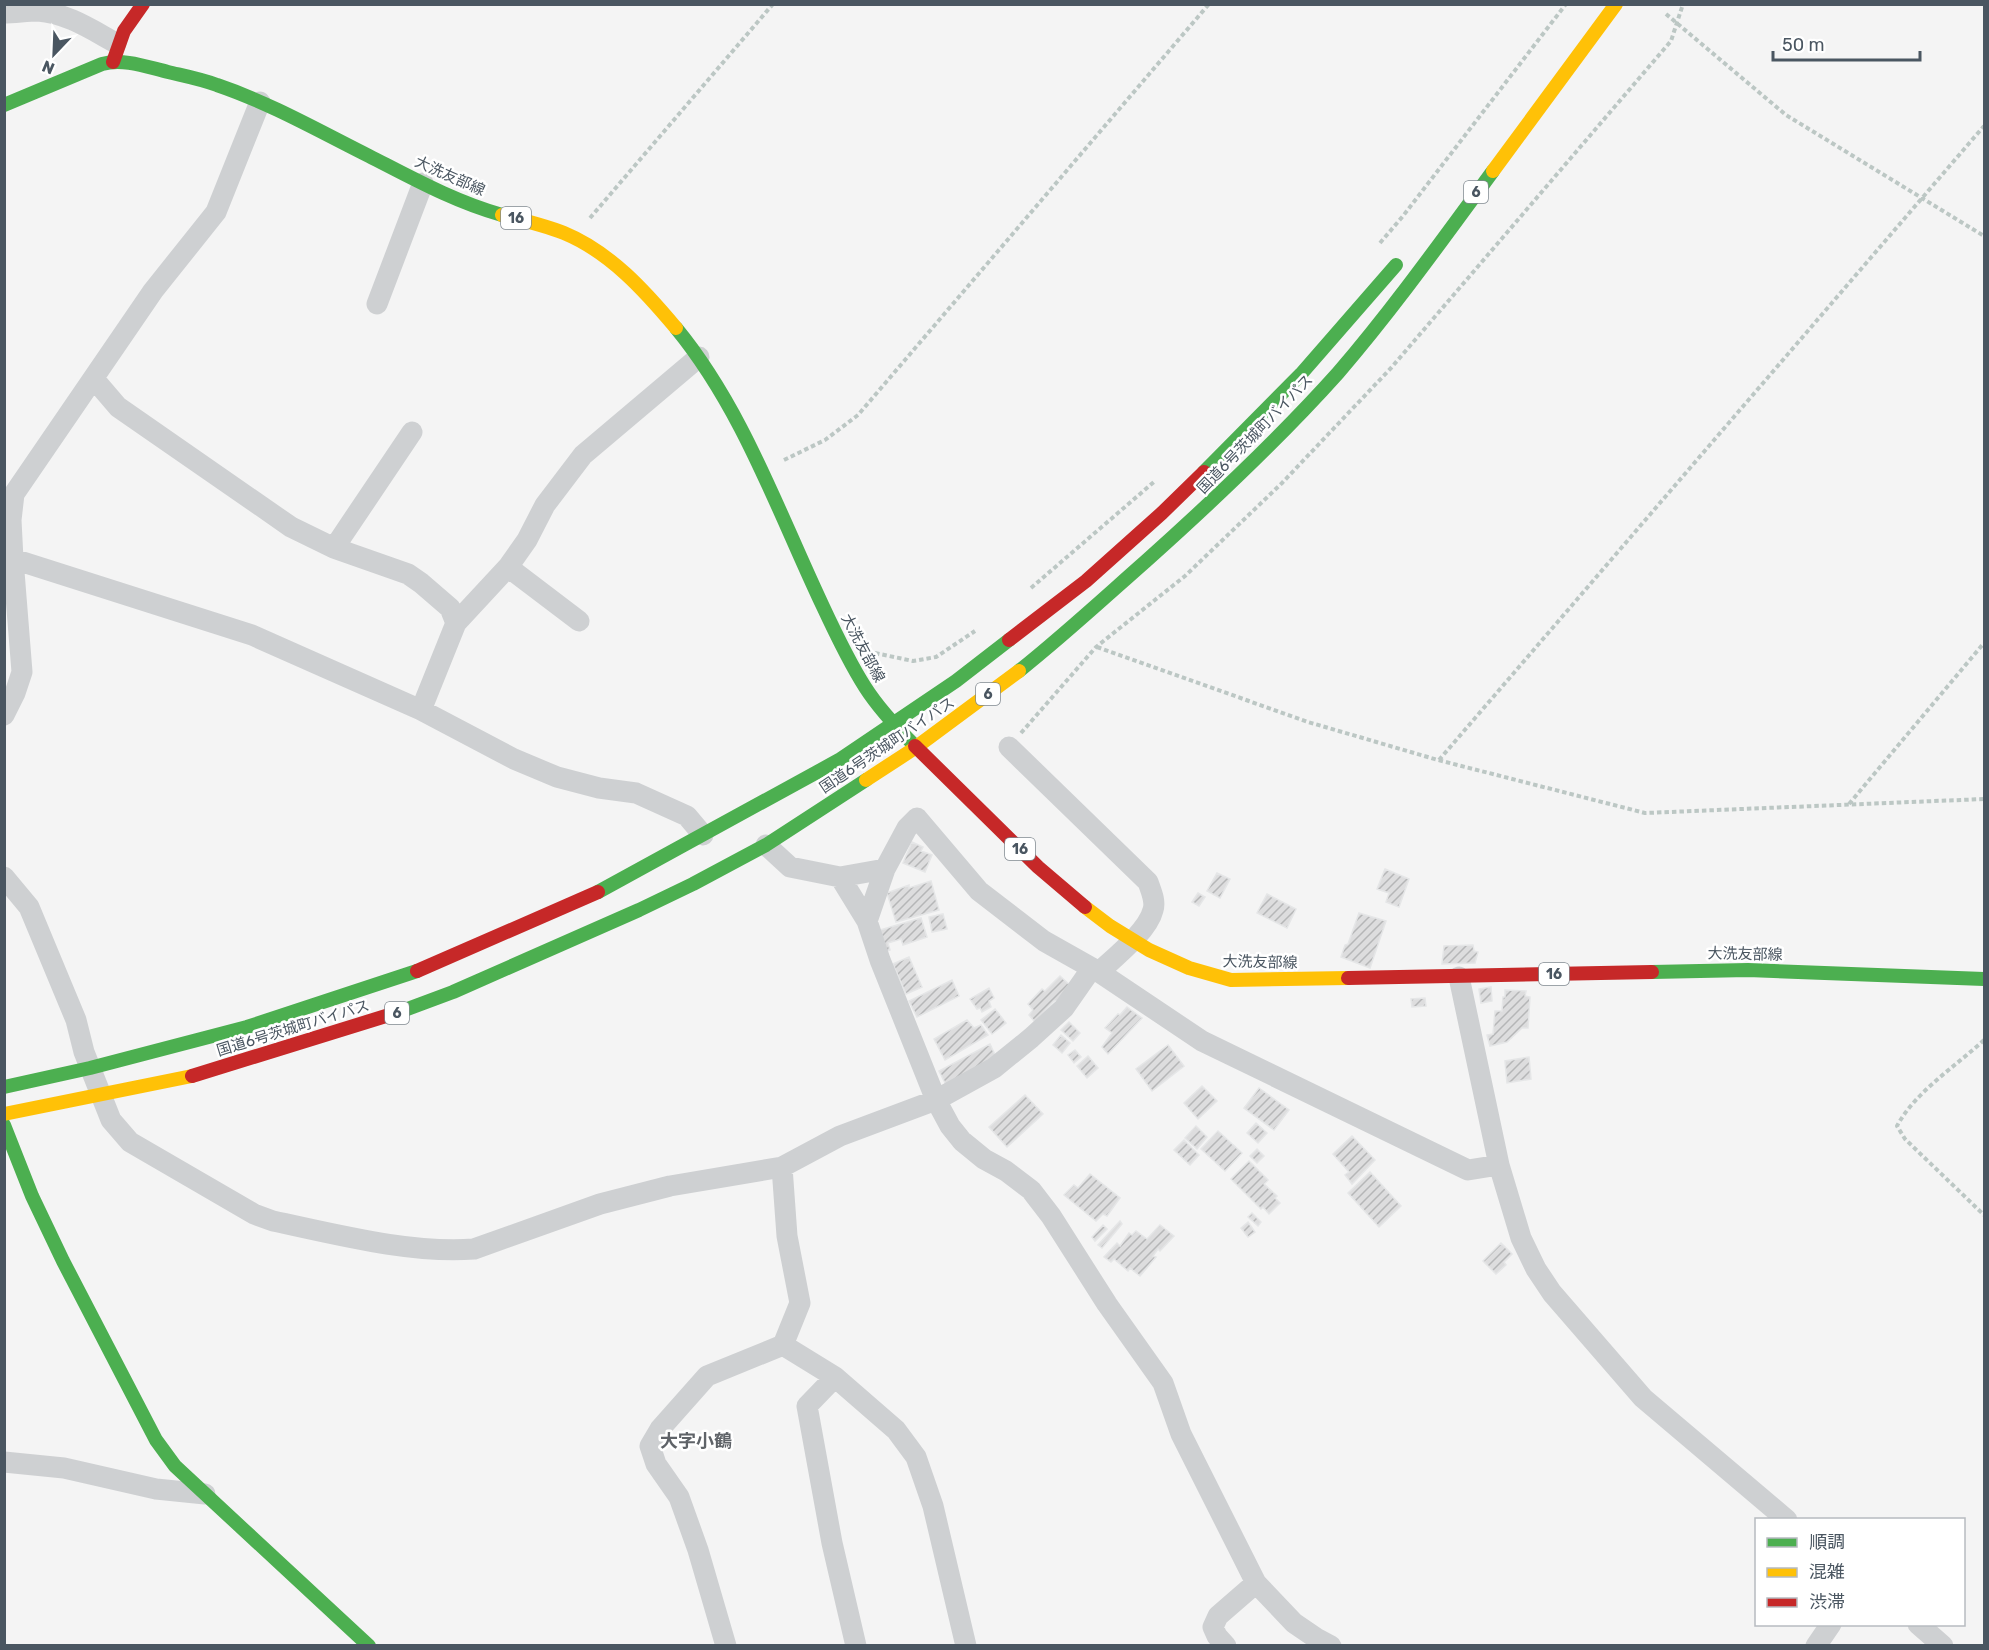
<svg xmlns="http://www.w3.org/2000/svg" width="1989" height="1650" font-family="Rubik,'Noto Sans JP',sans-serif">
<defs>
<pattern id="building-hatch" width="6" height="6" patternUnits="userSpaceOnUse" patternTransform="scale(1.5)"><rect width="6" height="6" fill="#ddddde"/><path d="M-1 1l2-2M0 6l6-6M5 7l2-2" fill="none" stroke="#b5b6b7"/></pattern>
</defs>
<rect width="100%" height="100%" fill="#f4f4f4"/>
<path fill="url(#building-hatch)" stroke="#e5e6e7" stroke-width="1.5" d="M912 842 923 847 921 851 932 855 925 872 903 863Z
M1385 869 1409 879 1399 907 1386 902 1389 893 1377 889Z
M1217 873 1230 879 1220 898 1207 891Z
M931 881 939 910 896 922 887 893 909 885V888Z
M1198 893 1205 897 1199 906 1192 902Z
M1267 894 1296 909 1287 928 1257 913Z
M1359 913 1386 921 1370 968 1341 957 1345 945 1348 944Z
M943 914 947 929 932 932 929 917Z
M921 918 927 937 903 945 901 939 888 943 890 950 886 951 880 930Z
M1473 945 1474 951 1478 952 1475 963 1442 964 1444 946Z
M909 957 922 987 906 994 893 964Z
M1060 976 1071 986 1058 1001H1054L1035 1022 1029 1015 1033 1010 1028 1004 1042 989 1045 991Z
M952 980 959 996 917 1017 909 1001Z
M1491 987 1492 1001 1481 1003 1479 989Z
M989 988 994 998 989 1001 991 1007 982 1012 980 1008 977 1009 970 999Z
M1505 990 1526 991 1525 996 1530 997 1528 1028H1522L1507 1042 1490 1046 1487 1035 1493 1034 1495 1011H1502L1503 997H1505Z
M1425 998 1426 1006 1412 1007 1411 999Z
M1127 1007 1142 1018 1108 1054 1102 1047 1112 1033 1105 1028 1118 1014 1120 1015Z
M995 1009 1006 1023 992 1034 981 1020Z
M967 1020 974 1028 981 1025 988 1035 945 1060 934 1039Z
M1069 1022 1080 1033 1073 1041 1061 1030Z
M1061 1035 1070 1043 1062 1053 1053 1045Z
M990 1044 996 1057 947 1087 939 1071Z
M1168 1045 1184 1066 1152 1091 1136 1069Z
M1075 1050 1081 1057 1074 1063 1068 1055Z
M1088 1056 1098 1068 1087 1078 1077 1066Z
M1529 1057 1531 1079 1507 1083 1505 1061Z
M1202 1086 1217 1101 1198 1119 1184 1103Z
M1259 1088 1289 1110 1274 1130 1244 1108Z
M1025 1095 1043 1114 1007 1147 989 1127Z
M1256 1123 1267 1133 1258 1143 1247 1133Z
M1196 1126 1207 1137 1197 1149 1185 1138Z
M1218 1131 1242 1153 1225 1171 1201 1149Z
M1352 1136 1375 1160 1352 1184 1345 1175 1349 1172 1333 1154Z
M1184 1140 1199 1155 1190 1165 1174 1150Z
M1257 1149 1264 1156 1257 1163 1250 1156Z
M1249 1161 1268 1180 1264 1184 1277 1196 1275 1198 1280 1203 1269 1214 1263 1207 1261 1209 1231 1179Z
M1370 1172 1401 1206 1379 1227 1348 1193Z
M1090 1174 1120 1198 1107 1216 1103 1214 1096 1221 1064 1195 1074 1185 1078 1188Z
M1252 1213 1261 1222 1258 1226 1248 1217Z
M1120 1221 1122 1224 1102 1248 1098 1245Z
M1248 1222 1255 1232 1248 1237 1241 1228Z
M1103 1225 1107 1229 1095 1241 1092 1237Z
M1160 1225 1174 1236 1160 1251 1158 1249 1153 1256 1156 1257 1140 1276 1130 1268 1128 1271 1114 1259 1111 1262 1104 1257 1117 1243 1120 1246 1129 1233 1132 1235 1136 1231 1147 1239Z
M1501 1243 1512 1254 1504 1262 1506 1265 1496 1274 1483 1261Z"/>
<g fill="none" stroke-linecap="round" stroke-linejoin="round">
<path stroke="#bcc7c4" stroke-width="4" stroke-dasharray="4.5 3" stroke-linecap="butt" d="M1666 14 1786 115 1984 236
M590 218 773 4
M1380 243 1403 216 1566 4
M784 460 825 440 858 415 1209 4
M1031 588 1155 481
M1097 647 1308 722 1438 760 1645 813 1984 799
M875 653 913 661 936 657 975 631
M1021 733 1096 647 1185 576 1282 483 1391 368 1671 41 1683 4
M1439 760 1984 126
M1849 804 1984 643
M1984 1040C1956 1066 1915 1092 1897 1126L1905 1139 1984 1215"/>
<path stroke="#ced0d2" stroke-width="21" d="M4 13C15 13 27 11 38 11 67 13 92 30 116 43
M377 304 423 183
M94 379 118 407 291 527 334 548 408 574 421 583 450 608 456 623
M334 548 412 432
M4 556 252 635 421 710 514 759 557 777 599 788 636 793 687 816 703 835
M508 567 579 621
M421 710 456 623 508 567 527 540 545 505 583 455 699 357
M4 715 15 693 22 672 13 559 11 520 14 494 153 291 216 212 260 102
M1009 747 1148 882C1151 891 1156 901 1153 910 1148 931 1115 957 1099 972
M766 845 790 867 840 877 885 869
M4 877 29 907 76 1020 84 1052 111 1120 130 1142 254 1214 273 1221C335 1234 411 1254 474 1249L600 1204 670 1186 782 1167 840 1136 936 1100 994 1068 1031 1038 1064 1008 1092 968
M840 877 867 921
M1459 977 1499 1165 1521 1238 1536 1269 1552 1293 1643 1398 1787 1520
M783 1345 835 1377 896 1430 916 1457 933 1506 966 1646
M835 1377 807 1406 832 1543 856 1646
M4 1462 64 1468 156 1489 205 1494
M1918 1624 1943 1646
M726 1646 698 1550 679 1497 656 1464 650 1446 660 1429 707 1376 783 1345 800 1303 787 1236 782 1167
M1226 1646 1217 1636 1213 1627 1218 1616 1256 1583
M1331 1646 1316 1638 1294 1623 1256 1583 1181 1434 1163 1383 1107 1304 1051 1216 1031 1190 1006 1171 984 1159 962 1141 950 1126 936 1100 880 960 867 921 885 869 907 828 917 818 979 891 1044 941 1099 972 1202 1041 1468 1170 1499 1165
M1816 1646 1831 1624"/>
<path stroke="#4caf50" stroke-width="14" d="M4 105 102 64C124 58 147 67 168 72 185 76 201 79 217 85 270 103 319 131 369 156 412 178 455 202 502 215
M676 328C741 407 776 506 819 598 833 628 847 659 865 687 879 709 897 728 915 746
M1204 472 1301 374 1396 265
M1019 671C1063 636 1104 598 1146 561 1213 501 1278 440 1338 373 1393 309 1443 239 1493 171
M598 892 839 760 956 681 1009 640
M1652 972 1748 970 1984 979
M402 1011 453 992 639 910 693 884 766 845 866 780
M4 1087 90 1068 247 1027 417 971
M4 1125 32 1196 63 1261 156 1440 175 1466 369 1646"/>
<path stroke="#ffc107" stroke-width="14" d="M1493 171 1616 4
M502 215C523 220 544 225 564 233 610 252 645 291 676 328
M866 780 915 748 1019 671
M1085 907 1110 926 1149 950 1189 968 1231 980 1348 978
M4 1114 192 1076"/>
<path stroke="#c62828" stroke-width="14" d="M113 62 124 31 143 4
M1009 640 1086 581 1162 513 1204 472
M915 746 1038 867 1085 907
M417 971 598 892
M1348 978 1652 972
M192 1076 402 1011"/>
</g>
<g text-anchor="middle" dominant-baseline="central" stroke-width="5" stroke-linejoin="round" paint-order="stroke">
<g fill="#fff" stroke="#808990" stroke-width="1.5">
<rect x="1464" y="181" width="24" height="22" rx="4.5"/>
<rect x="501" y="207" width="30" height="22" rx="4.5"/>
<rect x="976" y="683" width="24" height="22" rx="4.5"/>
<rect x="1005" y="838" width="30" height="22" rx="4.5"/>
<rect x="1539" y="963" width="30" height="22" rx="4.5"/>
<rect x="385" y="1002" width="24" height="22" rx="4.5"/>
</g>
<g font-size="14" font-weight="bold" fill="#4a5661">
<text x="1476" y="192">6</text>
<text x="516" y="218">16</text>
<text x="988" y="694">6</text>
<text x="1020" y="849">16</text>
<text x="1554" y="974">16</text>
<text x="397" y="1013">6</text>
</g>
<g font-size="15" fill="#4a5661" stroke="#fff">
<text transform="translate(450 176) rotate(24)">大洗友部線</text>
<text transform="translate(1255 434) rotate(-46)">国道6号茨城町バイパス</text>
<text transform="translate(863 648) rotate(62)">大洗友部線</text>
<text transform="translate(887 745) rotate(-34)">国道6号茨城町バイパス</text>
<text transform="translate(1745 954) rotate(1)">大洗友部線</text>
<text transform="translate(1260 962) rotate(1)">大洗友部線</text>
<text transform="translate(293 1028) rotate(-17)">国道6号茨城町バイパス</text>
</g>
<g font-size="18" font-weight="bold" fill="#5f6368" stroke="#fff">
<text x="696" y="1441">大字小鶴</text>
</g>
</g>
<rect width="1989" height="1650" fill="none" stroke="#4a5661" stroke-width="12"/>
<rect x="1755" y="1518" width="210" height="108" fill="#ffffff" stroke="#b7bbc0" stroke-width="1.5"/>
<rect x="1767" y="1538" width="30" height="9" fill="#4caf50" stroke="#b7bbc0" stroke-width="1.5"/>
<text x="1809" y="1548" font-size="18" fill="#4a5661">順調</text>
<rect x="1767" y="1568" width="30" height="9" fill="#ffc107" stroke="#b7bbc0" stroke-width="1.5"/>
<text x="1809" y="1578" font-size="18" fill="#4a5661">混雑</text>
<rect x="1767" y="1598" width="30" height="9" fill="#c62828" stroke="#b7bbc0" stroke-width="1.5"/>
<text x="1809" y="1608" font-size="18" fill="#4a5661">渋滞</text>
<g transform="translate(54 54) rotate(203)" stroke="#ffffff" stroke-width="4.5" paint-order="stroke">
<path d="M0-4.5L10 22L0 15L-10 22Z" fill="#4a5661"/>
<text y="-9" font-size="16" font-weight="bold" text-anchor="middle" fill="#4a5661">N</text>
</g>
<path d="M1773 51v9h147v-9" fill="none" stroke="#4a5661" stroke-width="3"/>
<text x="1782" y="51" font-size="18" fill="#4a5661" stroke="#ffffff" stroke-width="4.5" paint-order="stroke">50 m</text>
</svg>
